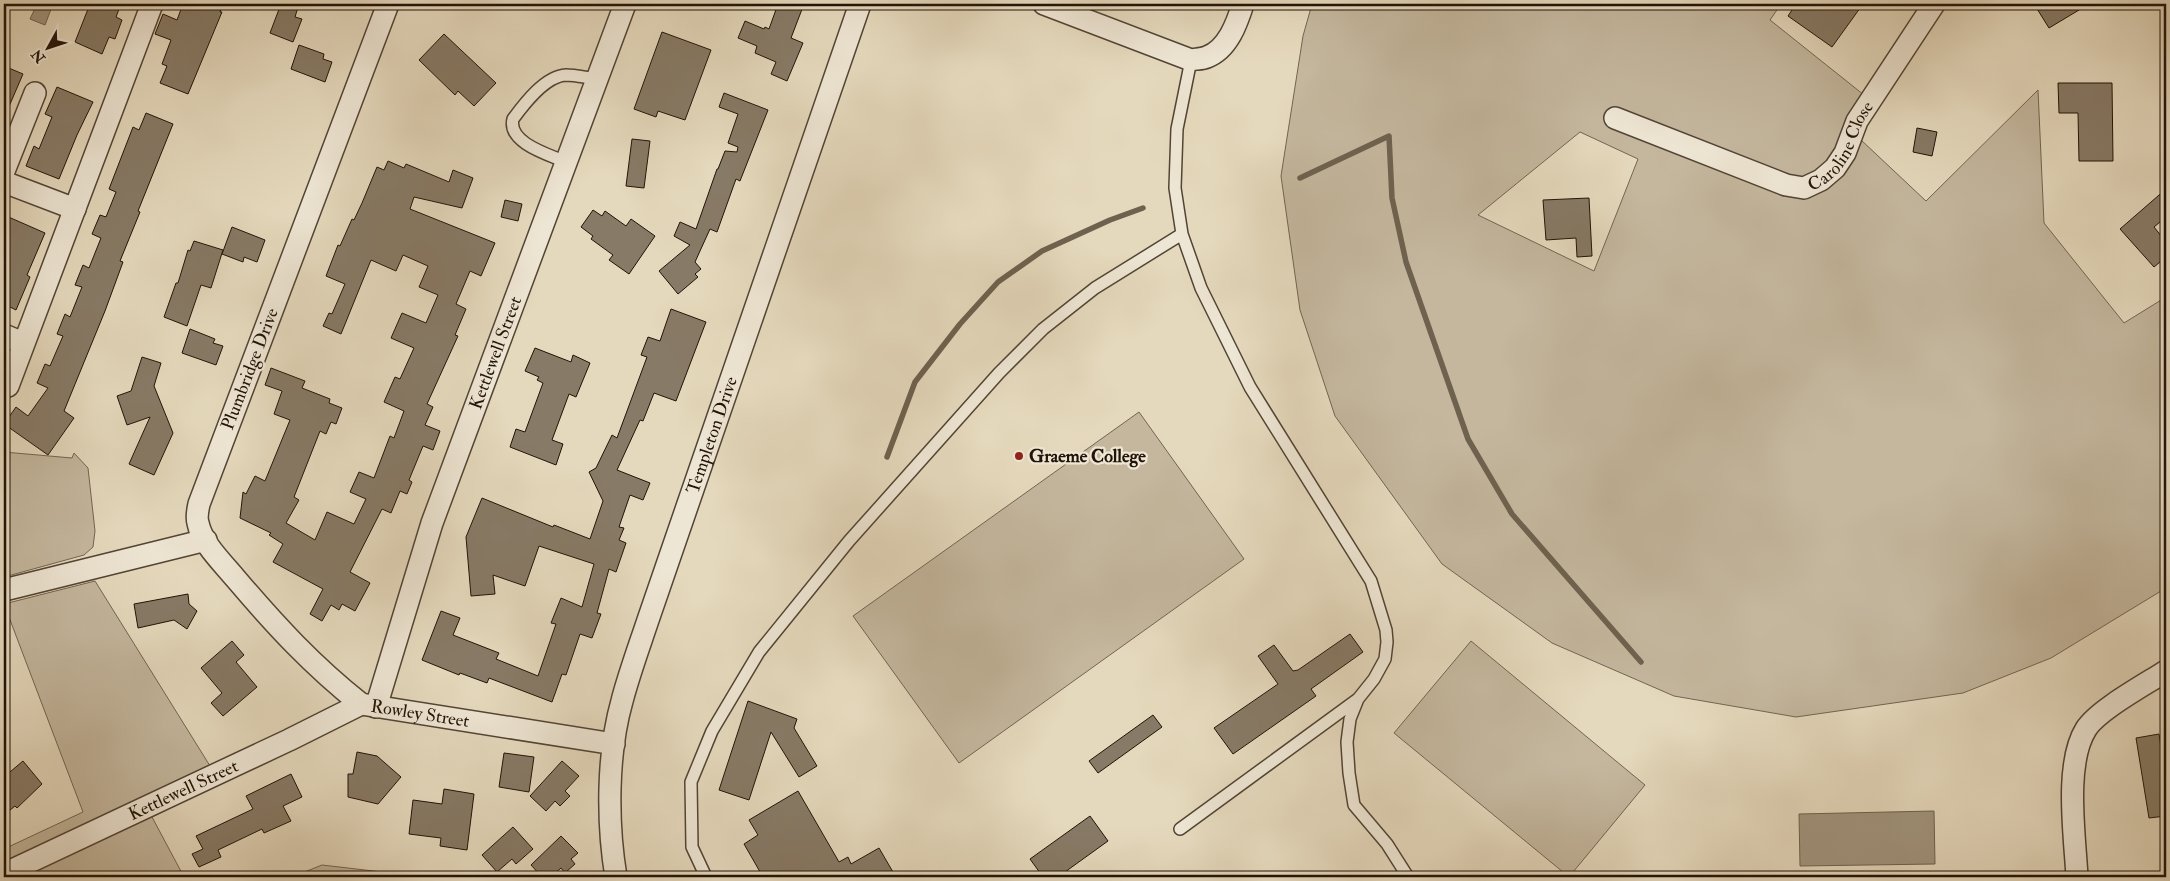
<svg xmlns="http://www.w3.org/2000/svg" width="2170" height="881" font-family="'IM FELL Double Pica',serif">
<rect width="100%" height="100%" fill="#e5d9bd"/>
<filter id="stains"><feTurbulence type="fractalNoise" baseFrequency=".004" numOctaves="4"/><feColorMatrix values="0 0 0 0 .2 0 0 0 0 .09 0 0 0 0 .02 0 0 0 .5 -.17"/></filter>
<radialGradient id="worn" r=".72"><stop offset=".6" stop-color="#630" stop-opacity="0"/><stop offset="1" stop-color="#630" stop-opacity=".3"/></radialGradient>
<path fill="#c4b79e" stroke="#726553" fill-rule="evenodd" d="M1312 4H1781L1770 20 1864 95 1844 124 1926 201 2038 90 2044 223 2124 323 2166 297V588L2051 658 1963 693 1796 717 1674 696 1552 643 1442 564 1335 416 1300 310 1281 176 1303 36ZM1580 132 1638 159 1594 271 1478 215Z
M1139 412 1244 559 959 763 853 616Z
M4 452 72 458 74 453 88 468 95 531 93 547 84 555 4 577Z
M95 581 220 782 152 817 184 877H4V849L83 812 4 604Z
M1471 641 1645 785 1569 877 1394 733Z
M322 865 425 877H292Z"/>
<path fill="#a2967f" stroke="#6e624f" d="M37 4H53L45 25 30 19Z
M1934 811 1935 864 1800 866 1799 814Z"/>
<g fill="none" stroke-linecap="round" stroke-linejoin="round">
<path stroke="#6e624f" stroke-width="5.5" d="M1300 178 1389 136 1392 198 1406 262 1468 439 1512 514 1641 662
M887 457 915 382 960 324 998 282 1042 251 1110 220 1143 208"/>
</g>
<path fill="#877a66" stroke="#211308" d="M90 4H121L116 17 122 20 115 39 109 37 102 54 75 42Z
M183 4H223L220 12H222L188 94 160 83 167 66 162 64 171 40 155 34 163 14 177 20Z
M281 4H299L295 17 302 19 293 42 270 33Z
M778 4H804L791 38 803 43 787 81 771 74 776 62 755 53 757 46 738 38 745 21 764 29 765 27 769 29Z
M1796 4H1863L1832 47 1788 16Z
M2034 4H2089L2049 28Z
M662 32 711 50 685 120 658 111 656 117 634 109Z
M444 34 496 83 474 106 458 91 455 95 419 60Z
M299 45 324 54 323 59 332 62 325 82 291 69Z
M4 66 23 74 4 118Z
M2058 83H2112L2113 161H2079L2078 113H2059Z
M57 87 93 102 77 135 59 179 26 166 34 146 39 149 52 117 45 114Z
M724 93 768 110 740 181 736 179 717 232 710 229 695 262 701 269 695 274 698 277 678 294 659 271 690 245 674 236 680 222 696 229 717 169H718L725 151 737 152 738 147 728 143 738 114 719 107Z
M146 113 173 124 138 211 140 212 120 261 123 262 105 311 64 411 74 418 48 455 4 424 16 407 28 416 48 388 37 383 45 364 50 366 63 336 57 334 65 314 70 317 82 287 75 285 83 265 89 268 101 238 92 234 100 215 106 217 116 192 109 189 133 127 139 130Z
M1917 128 1937 132 1932 156 1913 152Z
M632 139 650 141 644 188 626 186Z
M388 161 404 168 406 164 449 182 453 170 473 178 462 208 414 197 410 209 495 243 481 276 470 271 456 304 466 309 455 335 458 336 427 404 433 407 425 425 440 431 433 450 423 446 409 480 412 482 407 494 400 491 391 513 382 509 350 572 370 583 355 611 342 604 339 610 331 605 322 621 310 614 323 589 273 562 283 544 269 535 271 533 240 518 243 492 246 494 255 476 265 481 290 420 274 414 282 391 265 385 271 368 305 381 302 388 330 399 329 403 342 408 336 424 331 422 326 434 320 431 294 497 299 500 286 523 315 540 327 512 354 524 366 499 350 492 359 472 374 478 390 436 394 438 404 411 384 402 395 377 400 379 414 348 391 338 402 313 426 323 438 295 419 287 428 266 403 255 396 271 371 260 341 334 323 326 329 313 332 314 345 284 326 276 338 245 340 246 352 219 354 220 362 203 377 167 384 170Z
M2166 189V217L2154 227 2166 242V257L2154 267 2120 229Z
M1589 198 1592 256 1577 257 1576 238 1546 240 1543 200Z
M505 200 522 204 518 221 501 217Z
M593 210 602 216 605 211 626 226 631 219 655 236 629 274 609 260 613 255 591 239 593 236 581 227Z
M4 215 45 233 27 275 30 277 16 310 4 304Z
M232 227 265 240 257 262 244 257 243 262 222 254Z
M194 241 223 250 211 288 201 285 187 326 164 317 176 283H178L188 250 190 251Z
M671 309 706 322 676 401 654 393 643 421 640 420 617 470 650 483 643 500 630 495 619 527 624 528 619 540 626 543 616 572 609 569 597 613 601 614 592 638 580 634 566 675 562 674 552 702 489 678 487 683 460 673 459 675 422 660 441 611 460 618 453 635 499 653 496 659 538 676 556 624 551 623 561 598 582 607 594 564 539 546 525 586 493 575 495 594 471 596 466 537 482 498 553 527 554 525 590 539 603 501 589 472 596 468 612 435 617 438 647 357 641 355 648 337 660 341Z
M190 329 215 339 213 343 223 346 216 365 182 353Z
M535 348 571 362 573 355 590 363 576 397 569 394 552 440 563 444 556 465 510 447 516 429 525 432 543 383 537 380 539 377 525 371Z
M142 357 161 363 154 386 173 433 154 475 129 464 150 417 127 425 117 396 131 391Z
M188 594 189 604 197 611 187 629 174 620 138 628 134 604Z
M1350 634 1363 652 1311 689 1316 696 1233 754 1214 728 1278 684 1258 656 1274 645 1293 671 1298 670Z
M232 641 244 655 236 662 257 687 223 716 211 703 222 693 201 668Z
M748 701 797 719 794 728 817 766 799 777 771 732 749 800 719 790Z
M1153 715 1162 727 1098 773 1089 761Z
M2159 734 2166 781V816L2149 818 2136 738Z
M357 752 377 756 401 777 378 804 348 797V774H353Z
M504 753 534 757 529 792 499 787Z
M23 761 42 784 17 808 15 806 4 815V777Z
M562 761 579 776 565 791 570 796 560 806 555 801 546 811 530 796Z
M291 774 302 797 283 806 291 821 264 833 262 829 218 850 221 857 199 867 192 854 203 849 196 836 253 809 246 796Z
M444 789 474 794 467 850 440 846 441 838 409 834 413 800 442 804Z
M798 791 839 862 848 857 851 864 879 848 893 872 884 877H763L744 844 758 835 749 820Z
M1090 816 1108 841 1058 877H1043L1030 859Z
M513 827 533 849 516 864 512 859 497 872 482 855Z
M561 836 578 853 571 859 575 864 565 873 561 868 551 877H542L531 865Z"/>
<g fill="none" stroke-linecap="round" stroke-linejoin="round">
<defs>
<path id="lane" d="M1191 60 1177 129 1175 188 1182 234 1201 288 1250 387 1371 581 1386 630 1387 642 1385 659 1374 679 1358 699 1350 719 1347 742 1349 773 1354 805 1387 844 1408 877
M566 162C550 155 507 143 513 119 524 104 545 76 566 75 576 75 587 78 597 79
M1180 829 1358 699
M706 877 692 847 691 782 712 731 759 652 849 541 999 373 1043 329 1095 288 1182 234"/>
<g id="street">
<path id="s1" d="M388 4 199 504C198 509 196 517 198 523 202 544 223 563 236 579 276 626 313 666 361 704L614 744"/>
<path d="M1044 4 1191 60C1196 59 1202 59 1207 57 1228 49 1237 23 1243 4"/>
<path id="s2" d="M1615 118 1786 185 1804 188 1821 180 1835 168 1845 153 1857 121 1934 4"/>
<path d="M4 171 35 93"/>
<path d="M4 182 75 209"/>
<path d="M4 335 23 343"/>
<path d="M8 386 152 4"/>
<path d="M4 590 206 540"/>
<path id="s3" d="M376 707 432 523 625 4"/>
<path id="s4" d="M4 874 289 740 361 704"/>
<path id="s5" d="M616 877C607 823 607 754 622 701 629 674 639 647 648 620L860 4"/>
<path d="M2077 877C2075 837 2064 764 2086 729 2098 710 2146 684 2166 671"/>
</g>
</defs>
<use href="#lane" stroke="#524435" stroke-width="14"/>
<use href="#street" stroke="#524435" stroke-width="24"/>
<use href="#lane" stroke="#eee6d4" stroke-width="11"/>
<use href="#street" stroke="#eee6d4" stroke-width="21"/>
</g>
<circle fill="#8f2418" stroke="#eee6d4" stroke-width="2" cx="1019" cy="456" r="5"/>
<g text-anchor="middle" dominant-baseline="central" stroke-width="4.5" stroke-linejoin="round" paint-order="stroke">
<g font-size="18" fill="#211308" stroke="#eee6d4">
<text stroke="none"><textPath href="#s2" startOffset="260">Caroline Close</textPath></text>
<text stroke="none"><textPath href="#s3" startOffset="374">Kettlewell Street</textPath></text>
<text transform="translate(250 369) rotate(-69)">Plumbridge Drive</text>
<text stroke="none"><textPath href="#s5" startOffset="458">Templeton Drive</textPath></text>
<text stroke="none"><textPath href="#s1" startOffset="859">Rowley Street</textPath></text>
<text stroke="none"><textPath href="#s4" startOffset="198">Kettlewell Street</textPath></text>
</g>
<g font-size="18" font-weight="bold" fill="#211308" stroke="#eee6d4" text-anchor="start">
<text x="1029" y="456">Graeme College</text>
</g>
</g>
<rect width="2170" height="881" fill="none" stroke="#e5d9bd" stroke-width="20"/>
<rect x="5" y="5" width="2160" height="871" fill="none" stroke="#211308" stroke-width="2.5"/>
<rect x="10" y="10" width="2150" height="861" fill="none" stroke="#211308"/>
<g transform="translate(48 48) rotate(230)" stroke="#eee6d4" stroke-width="4" paint-order="stroke">
<path d="M0-4L9 19L0 12L-9 19Z" fill="#211308"/>
<text y="-8" font-size="14" font-weight="bold" text-anchor="middle" fill="#211308">N</text>
</g>
<rect width="100%" height="100%" filter="url(#stains)"/>
<rect width="100%" height="100%" fill="url(#worn)"/>
</svg>
